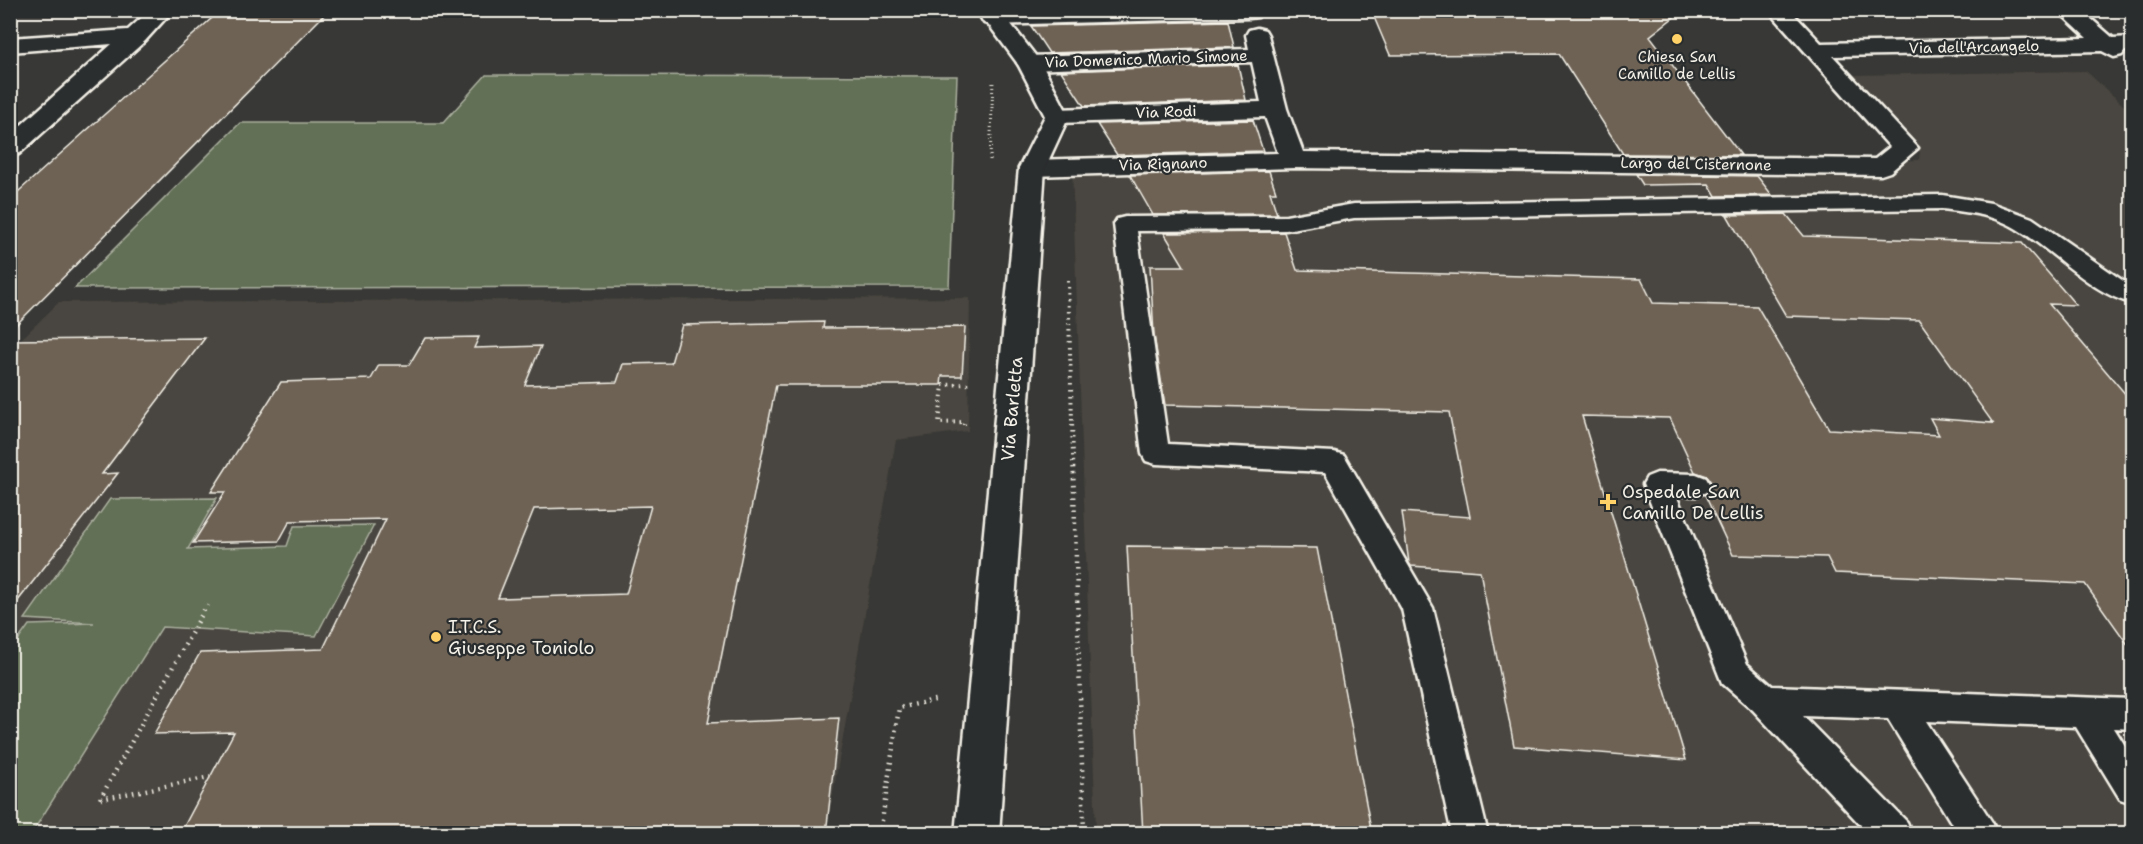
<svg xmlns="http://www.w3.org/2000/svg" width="2143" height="844" font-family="'Shantell Sans',sans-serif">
<rect width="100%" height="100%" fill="#383836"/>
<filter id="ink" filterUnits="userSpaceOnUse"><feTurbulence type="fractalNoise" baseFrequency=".0167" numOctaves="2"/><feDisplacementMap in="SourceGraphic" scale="12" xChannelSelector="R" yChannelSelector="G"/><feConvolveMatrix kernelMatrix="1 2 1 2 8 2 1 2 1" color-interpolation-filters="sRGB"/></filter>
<g filter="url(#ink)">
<path fill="#48453f" d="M2086 71 2132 113V833H1096L1072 170 1919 160 1920 152 1847 75Z
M970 298 968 431 896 440 826 833 11 834V349L59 302Z"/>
<path fill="#626f56" stroke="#abb09f" stroke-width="1.5" d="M486 75 957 76 949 287 75 288 240 123H443Z
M217 498 188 549 287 546 294 526 374 525 316 636 162 627 32 833H11V650L29 625 94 623 25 619 110 499Z"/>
<path fill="#6e6254" stroke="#f4f1e8" stroke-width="1.5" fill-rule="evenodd" d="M221 10H329L10 331V199Z
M1371 10H1683L1650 36 1741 155 1623 154 1559 54 1390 55Z
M1228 21 1234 47 1049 53 1031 26Z
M1238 65 1246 100 1084 106 1061 71Z
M1253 120 1263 151 1117 155 1097 124Z
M1269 171 1276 192H1270L1277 214 1153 215 1130 175Z
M1636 174 1757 176 1772 195 1716 196 1709 184 1643 185Z
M1786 214 1804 236 2022 243 2076 305 2049 304 2133 403V652L2085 584 1835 573 1827 557 1733 555 1705 495 1712 484 1707 476 1695 472 1670 418 1582 416 1686 760 1514 746 1480 571 1411 566 1409 563 1402 512 1470 517 1449 412 1165 405 1154 335 1150 266H1184L1164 233 1284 232 1297 270 1641 279 1653 303 1757 306 1829 429 1939 435 1930 418 1993 423 1919 320 1786 316 1727 215Z
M824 322 823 328 965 327 962 376H942L941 385H776L708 723 839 718 826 834H180L234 732 154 734 200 653 323 649 386 519 290 521 279 541 193 543 225 492H211L281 382 371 379 379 365H409L425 338 479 337 474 348 541 346 525 385 617 382 623 364 671 363 682 325ZM651 506 626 594 498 598 534 509Z
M205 338 102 474 118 473 10 611V340Z
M1127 546 1317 548 1372 834H1143Z"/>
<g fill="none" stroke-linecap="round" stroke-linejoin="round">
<defs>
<path id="service" d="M1942 195 1991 203 2032 218 2132 287V303C2093 295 2053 250 2017 229 1995 215 1967 212 1942 209L1354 218 1286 230 1137 231 1168 444 1334 452 1344 455 1433 608 1488 834H1452L1402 609 1325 472 1156 464 1146 461 1142 454 1114 224 1117 219 1125 217 1286 216 1354 204Z
M1657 473 1696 474 1706 478 1710 485 1706 492 1696 496 1676 495 1747 664 1772 686 2132 699V729L2114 728 2132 757V803L2120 799 2076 727 1926 721 1992 822 1997 834H1958L1888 719 1803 716 1907 822 1912 834H1869L1753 710 1722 683 1643 484 1647 477Z"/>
<path id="minor" d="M150 10H173L145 41 19 154 10 156V135L112 44 10 52V38L128 30Z
M1260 10 1258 17 1250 18 992 25 984 23 981 18 984 13 992 11Z
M1768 10H1790L1821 43 2087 38 2057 10H2081L2113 38 2132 37V51H2125L2122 55 2114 57 2102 51 1833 56 1918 148 1890 172 1881 175 1293 168 1032 176 1023 173 1019 168 1023 163 1032 160 1278 153 1265 117 1057 123 1048 121 1045 116 1048 111 1057 109 1261 102 1252 62 1029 70 1021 68 1017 63 1021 58 1029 56 1249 49 1246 35 1249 30 1257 28 1265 30 1268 35 1287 109 1303 152 1875 159 1890 147Z"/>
<path id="tertiary" d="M978 10H1000L1041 63 1069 116 1045 168 999 834H955L1019 168 1045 116 1018 64Z"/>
</defs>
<use href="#service" stroke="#f4f1e8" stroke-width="5"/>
<use href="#minor" stroke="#f4f1e8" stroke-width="5"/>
<use href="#tertiary" stroke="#f4f1e8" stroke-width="5"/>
<path stroke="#f4f1e8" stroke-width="3" stroke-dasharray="1 3" stroke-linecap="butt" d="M990 160 993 81"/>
<path stroke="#f4f1e8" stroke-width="4" stroke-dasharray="1.5 4.5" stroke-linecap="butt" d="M1068 281 1074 491
M964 425V422L939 423 943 385 971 384"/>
<path stroke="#f4f1e8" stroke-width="4.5" stroke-dasharray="1.5 5" stroke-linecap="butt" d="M1074 490 1084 834
M100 799 207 605
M101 799 210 777
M880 834 899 708 939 699"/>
<use href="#service" fill="#2a2d2e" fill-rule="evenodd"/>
<use href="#minor" fill="#2a2d2e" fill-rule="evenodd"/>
<use href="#tertiary" fill="#2a2d2e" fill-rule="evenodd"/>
</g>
</g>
<g fill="#ffd166" stroke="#2a2d2e" stroke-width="2">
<circle cx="1677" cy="39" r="6"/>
<path d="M1605 493h6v6h6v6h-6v6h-6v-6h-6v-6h6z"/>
<circle cx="436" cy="637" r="6"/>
</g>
<g text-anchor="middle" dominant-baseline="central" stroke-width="4.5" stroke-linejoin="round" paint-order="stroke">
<g font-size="15" fill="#f4f1e8" stroke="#2a2d2e">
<text transform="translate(1974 47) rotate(-1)">Via dell'Arcangelo</text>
<text transform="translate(1146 59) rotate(-2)">Via Domenico Mario Simone</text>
<text transform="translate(1166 112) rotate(-2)">Via Rodi</text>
<text transform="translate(1163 164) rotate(-2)">Via Rignano</text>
<text transform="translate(1696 164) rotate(1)">Largo del Cisternone</text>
</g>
<g font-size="15" fill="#f4f1e8" stroke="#2a2d2e">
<text x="1677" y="57">Chiesa San<tspan x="1677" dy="17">Camillo de Lellis</tspan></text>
</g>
<g font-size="18" fill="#f4f1e8" stroke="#2a2d2e">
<text transform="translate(1012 409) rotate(-85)">Via Barletta</text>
</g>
<g font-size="18" fill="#f4f1e8" stroke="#2a2d2e" text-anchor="start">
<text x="1622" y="492">Ospedale San<tspan x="1622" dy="21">Camillo De Lellis</tspan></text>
<text x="448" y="627">I.T.C.S.<tspan x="448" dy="21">Giuseppe Toniolo</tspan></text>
</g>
</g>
<rect width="2143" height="844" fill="none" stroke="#2a2d2e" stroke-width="36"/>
<rect x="18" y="18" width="2107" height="808" fill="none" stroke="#f4f1e8" stroke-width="2" filter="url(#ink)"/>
</svg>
